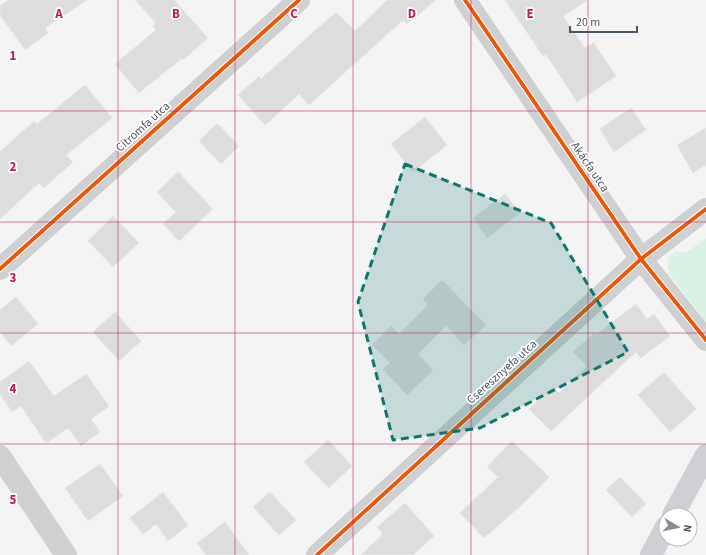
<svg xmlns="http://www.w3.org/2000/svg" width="706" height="555" font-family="'Source Sans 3',sans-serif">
<rect width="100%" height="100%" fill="#f4f4f4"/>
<path fill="#d9f2e3" d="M706 239V321L669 274 667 259 675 251 687 252Z"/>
<path fill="#ddddde" stroke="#e5e6e7" d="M8 0H87L45 28 48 33 25 50 0 15V6Z
M135 0H174L208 38 183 60 182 58 139 93 115 64 156 30 153 26 156 23Z
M387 0H436L407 24 403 20 309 105 299 94 265 125 238 95 259 76 261 79 336 12 355 31Z
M505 0H588L563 16 585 48 594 43 616 76 577 102 546 54 543 56Z
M85 85 112 118 66 155 73 162 44 188 39 183 0 219V152L34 121 37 124Z
M631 108 646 130 614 152 600 129Z
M425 117 447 145 413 172 391 144Z
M217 123 239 146 221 164 199 141Z
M706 128V165L693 173 677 145Z
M178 172 213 209 179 241 163 224 176 212 157 192Z
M505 194 520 213 487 238 473 218Z
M113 216 139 243 113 267 88 241Z
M442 280 486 325 464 345 446 326 418 354 433 370 407 395 383 369 390 363 372 345 391 326 399 334 428 305 423 299Z
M16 297 38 324 11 346 0 332V310Z
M636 304 647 319 654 314 670 336 641 358 636 352 551 431 529 409 553 387 559 393 587 366 573 352 594 333 596 335Z
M115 312 141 341 119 361 93 332Z
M29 361 54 396 86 374 109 406 91 419 100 432 81 446 68 428 46 443 21 406 12 412 0 394V382Z
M664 372 696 409 670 432 638 395Z
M328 440 352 466 329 488 304 462Z
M512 441 549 477 524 503 484 538 460 513 498 477 487 467Z
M100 464 123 496 88 521 65 488Z
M620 477 646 504 632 517 606 490Z
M163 492 188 525 168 541 156 524 143 534 130 518Z
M270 492 296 520 279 535 253 507Z
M405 503 434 536 413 555H361L383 534 377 527Z
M225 522 249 555H206L197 543Z"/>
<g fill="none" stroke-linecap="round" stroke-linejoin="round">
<path stroke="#ced0d2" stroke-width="22" d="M465 0 641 259 706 340
M0 269 299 0
M0 456 66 555
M317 555 641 259 706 209"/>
<path stroke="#ced0d4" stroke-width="22" d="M673 515 706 455
M651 555 666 527"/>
<defs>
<path id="cycleway" d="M465 0 641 259 706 340
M0 269 299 0
M317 555 641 259 706 209"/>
</defs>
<use href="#cycleway" stroke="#fff" stroke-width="6"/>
<use href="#cycleway" stroke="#e8590c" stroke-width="4"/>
</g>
<path fill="#0f766e" fill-opacity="0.2" stroke="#0f766e" stroke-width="3" stroke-dasharray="8 5" stroke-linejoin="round" d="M405 164 551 223 628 352 480 428 393 440 358 302Z"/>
<path fill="none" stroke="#c2185b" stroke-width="1" stroke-opacity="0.55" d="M118 0V555M235 0V555M353 0V555M471 0V555M588 0V555M0 111H706M0 222H706M0 333H706M0 444H706"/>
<g text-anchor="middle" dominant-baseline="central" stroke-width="3.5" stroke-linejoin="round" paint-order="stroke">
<g font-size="12" fill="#4a5661" stroke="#fff">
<text transform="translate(143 127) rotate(-42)">Citromfa utca</text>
<text transform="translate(590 167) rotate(56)">Akácfa utca</text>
<text transform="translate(502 372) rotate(-42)">Cseresznyefa utca</text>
</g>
</g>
<g font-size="13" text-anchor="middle" font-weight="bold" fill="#c2185b" stroke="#fff" stroke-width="3.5" stroke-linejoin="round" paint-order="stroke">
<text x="59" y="18">A</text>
<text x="176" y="18">B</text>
<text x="294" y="18">C</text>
<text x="412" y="18">D</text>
<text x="530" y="18">E</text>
<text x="13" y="60">1</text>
<text x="13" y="171">2</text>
<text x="13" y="282">3</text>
<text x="13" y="393">4</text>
<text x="13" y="504">5</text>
</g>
<g transform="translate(678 527) rotate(99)"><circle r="19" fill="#ffffff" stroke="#b7bbc0"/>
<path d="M0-3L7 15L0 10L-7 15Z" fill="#868d94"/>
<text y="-6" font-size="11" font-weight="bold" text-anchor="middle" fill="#4a5661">N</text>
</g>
<path d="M570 26v6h67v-6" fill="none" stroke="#4a5661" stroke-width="2"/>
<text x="576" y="26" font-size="12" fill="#4a5661" stroke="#ffffff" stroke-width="3" paint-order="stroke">20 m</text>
</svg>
